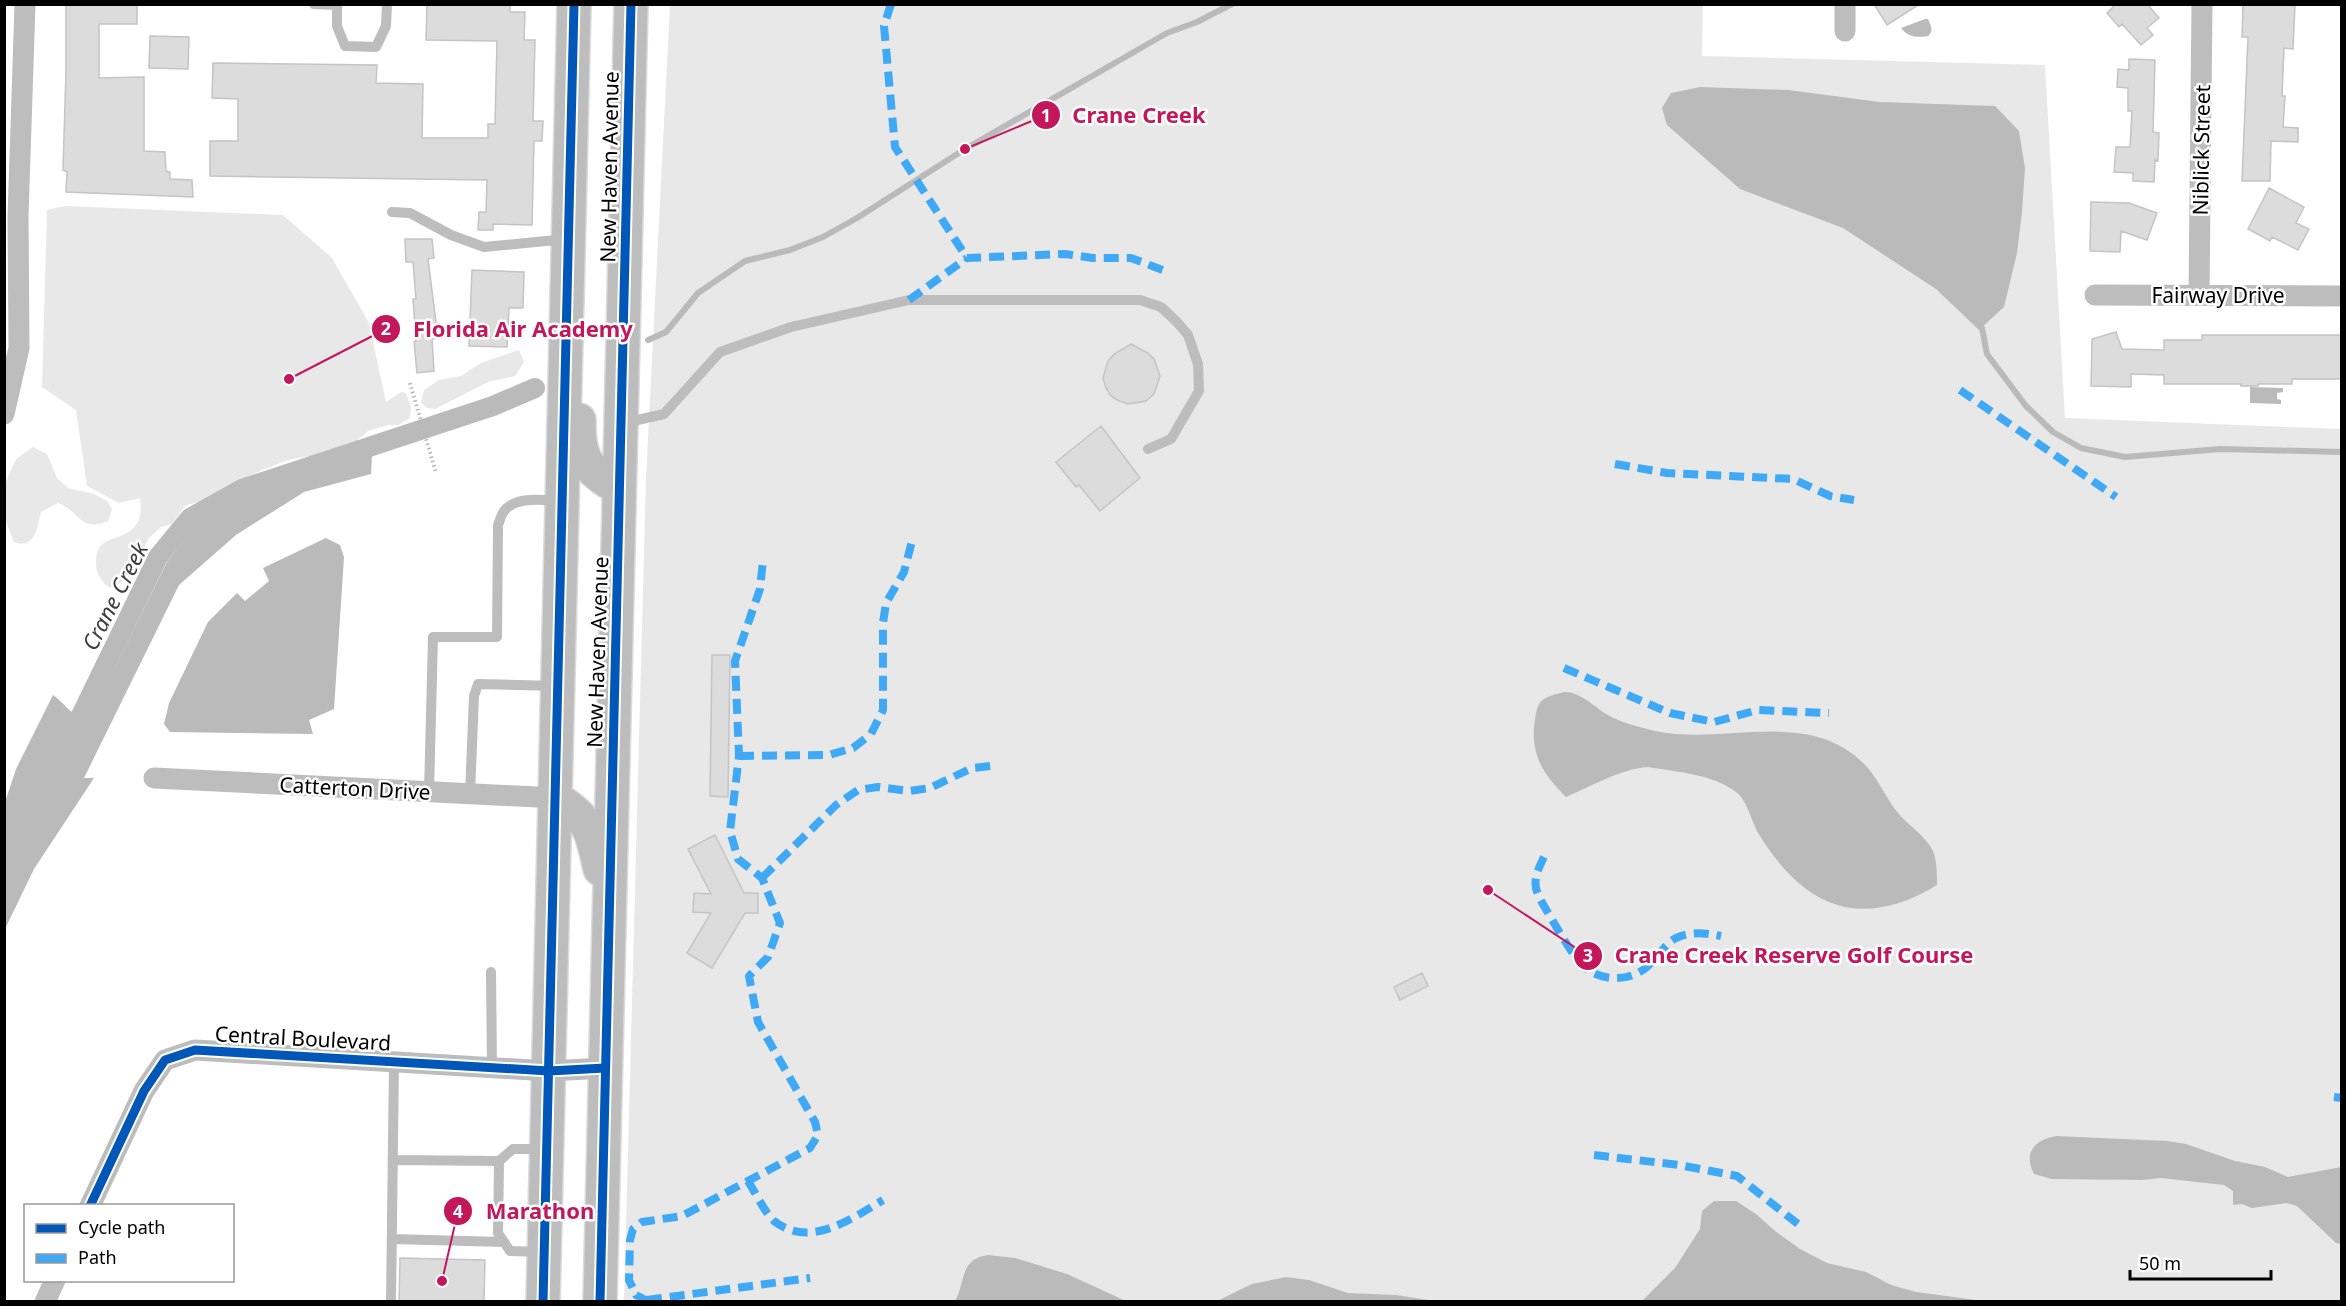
<svg xmlns="http://www.w3.org/2000/svg" width="2346" height="1306" font-family="'Noto Sans',sans-serif">
<rect width="100%" height="100%" fill="#fff"/>
<path fill="#e8e8e8" d="M1703 4 1702 56 2045 65 2065 418 2341 429V1301L624 1302 646 478 670 5Z
M65 206 283 215 332 258 369 323 386 402 401 392 406 393 411 407 410 418 398 425H389L368 431 352 445 340 451 288 460 262 470 239 482 228 492 185 506 172 524 161 527 149 538 136 562 135 574 110 588C102 582 96 574 96 564 95 532 122 544 136 525 142 517 141 507 140 498L119 503 87 486 76 410 42 387 47 210Z
M519 350 524 362 515 376 488 382 435 409 427 408 421 402 424 390 439 380 461 376 481 363Z
M33 447 47 454 57 478 68 488 94 494 107 501 112 509 108 521C80 533 80 511 58 503L41 512C38 526 35 550 14 542L6 522 5 484 16 459Z"/>
<path fill="#bababa" d="M1925 19H1928C1931 26 1934 31 1928 36 1917 38 1908 37 1901 28Z
M1700 87 1788 90 1880 102 1995 106 2019 131 2025 168 2022 212 2017 253 2004 307 1979 330 1936 289 1843 228 1740 189 1667 125 1662 108 1671 93Z
M2250 387 2283 388V392L2277 393V399L2281 400V404L2250 403Z
M372 455 371 474 304 492 236 535 179 585 84 778H94L34 869 5 929V802L16 769 53 695C65 703 76 723 91 716L167 562 197 524 247 496Z
M326 538 340 545 344 557 334 709 309 720 313 734 170 732 164 724 169 703 208 622 237 593 245 601 269 581 263 568Z
M1565 692C1581 692 1594 707 1608 715 1621 723 1640 727 1655 731 1722 746 1805 708 1861 761 1877 775 1884 796 1898 813 1908 825 1924 835 1932 849 1937 858 1937 874 1937 885 1861 931 1805 908 1760 836 1751 822 1748 801 1736 792 1713 774 1677 772 1648 767 1620 769 1592 786 1566 797 1545 776 1532 758 1534 727 1535 720 1536 709 1539 704 1544 696 1557 694 1565 692Z
M2056 1136 2167 1141 2186 1144 2235 1161 2265 1167 2288 1177 2341 1167V1244L2336 1243 2297 1206 2287 1203 2252 1208 2242 1204 2233 1205V1191L2224 1185 2161 1178 2142 1180 2052 1179 2034 1174C2023 1153 2034 1140 2056 1136Z
M1714 1201H1736L1756 1214 1775 1231 1800 1249 1827 1263 1866 1272 1891 1285 1916 1292 1984 1301H1642L1675 1268 1700 1229 1702 1211Z
M988 1255 1015 1258 1067 1274 1126 1301H955C966 1282 959 1259 988 1255Z
M1286 1277 1309 1280 1348 1293 1396 1295 1435 1301H1217L1252 1284Z"/>
<g fill="none" stroke-linecap="round" stroke-linejoin="round">
<path stroke="#bababa" stroke-width="6" d="M1982 328 1987 354 2026 406 2053 432 2081 448 2125 457 2220 449 2342 452
M648 340 666 332 698 293 745 261 790 250 823 237 857 218 965 149 1167 33 1197 22 1232 4"/>
<path stroke="#bababa" stroke-width="20" d="M69 740 158 557 190 518 242 489 493 406 535 388"/>
</g>
<path fill="#dcdcdc" stroke="#c4c4c4" stroke-width="1.5" d="M66 4H137V24H99V78L144 77V151L165 152 166 171 170 172V179L192 180 193 197 66 192 67 172 63 170 66 72Z
M427 4H510V12H525L524 40H535L533 121H543L542 141H534L532 225 493 224V230H478L479 212H486L487 180 210 176V141H238V99L212 98 213 63 377 65 376 83 423 84 422 138H488V124H495L497 41 426 40Z
M1874 4H1920L1887 25Z
M2116 4H2147L2159 18 2147 28 2153 35 2141 45 2122 24 2119 27 2107 13Z
M2243 4 2295 5 2293 49 2284 48 2282 96H2285L2283 127 2298 128V142L2271 141 2270 181H2242L2248 37H2242Z
M150 36 189 37 188 69 149 68Z
M2129 59 2155 60 2153 132 2159 133 2158 161 2155 160 2154 182 2133 181V173L2114 172 2116 147H2130L2132 111H2128V88L2117 87 2118 69 2129 70Z
M2269 188 2304 207 2296 223 2309 229 2298 250 2272 237 2270 241 2248 229Z
M2091 202 2129 203 2157 213 2147 240 2121 231 2120 252 2090 251Z
M405 239H432L434 258 428 259 438 338 432 339 434 371 417 373 414 342 416 341 413 299H416L413 262H406Z
M472 270 524 272 523 308H509L507 347 469 346Z
M2116 332 2122 349 2164 350V340H2202V335H2342V379H2292V384H2258V386H2241V384H2164V375L2131 374V387L2091 386 2092 339Z
M1131 344 1148 353 1154 359 1160 376 1154 394 1146 401 1128 404 1119 401 1111 396 1106 388 1103 378 1108 361 1114 354Z
M1101 426 1140 478 1100 511 1079 485 1076 487 1056 462Z
M712 655H730L728 797 710 796Z
M715 835 744 893H758V913H745L712 968 687 953 711 913 693 912 694 893 711 894 688 849Z
M1422 973 1428 986 1400 1000 1394 987Z
M400 1258 485 1260 484 1302H399Z"/>
<g fill="none" stroke-linecap="round" stroke-linejoin="round">
<defs>
<path id="primary" d="M579 420C578 458 587 471 619 488
M556 798C591 821 591 829 600 869
M543 1302 574 4
M600 1302 631 4"/>
</defs>
<use href="#primary" stroke="#dbdbdb" stroke-width="36"/>
<path stroke="#b8b8b8" stroke-width="4" stroke-dasharray="1.5 3" stroke-linecap="butt" d="M410 383 436 473"/>
<path stroke="#bdbdbd" stroke-width="10" d="M314 4 337 5
M337 4V26L345 46 376 47 386 26 387 4
M392 212 410 213 451 235 484 247 566 239
M624 423 664 414 720 352 791 327 909 300H1140L1161 307 1177 322 1188 335 1198 364 1199 391 1171 439 1148 449
M429 792 433 637H497L498 525C500 521 501 515 504 511 516 496 543 500 560 501
M470 794 474 696 478 684 555 686
M491 972 492 1067
M393 1160 499 1161 513 1149H544
M499 1161 498 1233 510 1251 541 1252
M392 1239 504 1242
M391 1302 394 1062"/>
<path stroke="#bdbdbd" stroke-width="21" d="M1845 4V31
M2095 295 2342 296
M2199 295 2202 4
M4 414 19 348 18 217 25 4
M154 778 556 798
M90 1206 144 1091 165 1060 195 1050 549 1071 605 1068
M45 1302 55 1280"/>
<use href="#primary" stroke="#bdbdbd" stroke-width="33"/>
<path stroke="#3fa9f5" stroke-width="8" stroke-dasharray="15 8" stroke-linecap="butt" d="M891 4 884 26 895 147 967 258 1065 254 1093 258H1131L1168 272
M909 300 967 258
M1960 390 2116 497
M1615 464 1667 473 1793 479 1830 496 1854 500
M1564 668 1670 713 1714 722 1758 710 1829 713
M739 756 829 755 853 748 871 734 883 710V623L886 603 904 572 913 537
M1544 857C1530 885 1534 889 1550 916 1557 928 1576 962 1587 969 1604 981 1626 981 1643 970 1655 962 1663 945 1676 938 1692 931 1705 933 1721 936
M762 878 836 805 858 790 878 787 909 791 930 788 972 768 991 766
M2334 1097 2342 1098
M1594 1155 1679 1165 1737 1176 1803 1228
M748 1181C755 1192 765 1213 774 1221 810 1249 851 1219 883 1200
M647 1300 810 1278
M649 1302 636 1295 629 1280 630 1240 633 1229 642 1222 682 1216 810 1148 818 1135 815 1122 758 1022 749 976 768 957 780 923 762 878 738 859 730 831 739 756 735 661 760 589 763 560"/>
<defs>
<path id="cycleway" d="M90 1206 144 1091 165 1060 195 1050 549 1071 605 1068
M543 1302 574 4
M600 1302 631 4"/>
</defs>
<use href="#cycleway" stroke="#fff" stroke-width="13"/>
<use href="#cycleway" stroke="#0057b8" stroke-width="9"/>
</g>
<g text-anchor="middle" dominant-baseline="central" stroke-width="5" stroke-linejoin="round" paint-order="stroke">
<g font-size="21" fill="#000" stroke="#fff">
<text transform="translate(2201 150) rotate(-89)">Niblick Street</text>
<text transform="translate(609 167) rotate(-89)">New Haven Avenue</text>
<text x="2218" y="295">Fairway Drive</text>
<text transform="translate(597 652) rotate(-88)">New Haven Avenue</text>
<text transform="translate(355 788) rotate(3)">Catterton Drive</text>
<text transform="translate(303 1038) rotate(3)">Central Boulevard</text>
</g>
<g font-size="22" font-style="italic" fill="#3e3e3e" stroke="#fff">
<text transform="translate(114 596) rotate(-63)">Crane Creek</text>
</g>
</g>
<path fill="none" stroke="#c2185b" stroke-width="2" d="M965 149L1046 115M289 379L386 329M1488 890L1588 956M442 1281L458 1211"/>
<g fill="#c2185b" stroke="#fff" stroke-width="2">
<circle cx="965" cy="149" r="6"/>
<circle cx="289" cy="379" r="6"/>
<circle cx="1488" cy="890" r="6"/>
<circle cx="442" cy="1281" r="6"/>
<circle cx="1046" cy="115" r="15"/>
<circle cx="386" cy="329" r="15"/>
<circle cx="1588" cy="956" r="15"/>
<circle cx="458" cy="1211" r="15"/>
</g>
<g font-size="18" text-anchor="middle" font-weight="bold" fill="#fff">
<text x="1046" y="122">1</text>
<text x="386" y="335">2</text>
<text x="1588" y="962">3</text>
<text x="458" y="1218">4</text>
</g>
<g font-size="22" text-anchor="middle" font-weight="bold" fill="#c2185b" stroke="#fff" stroke-width="5" stroke-linejoin="round" paint-order="stroke">
<text x="1139" y="123">Crane Creek</text>
<text x="523" y="337">Florida Air Academy</text>
<text x="1794" y="963">Crane Creek Reserve Golf Course</text>
<text x="540" y="1219">Marathon</text>
</g>
<rect width="2346" height="1306" fill="none" stroke="#000000" stroke-width="12"/>
<rect x="24" y="1204" width="210" height="78" fill="#ffffff" stroke="#999999" stroke-width="1.5"/>
<rect x="36" y="1224" width="30" height="9" fill="#0057b8" stroke="#999999" stroke-width="1.5"/>
<text x="78" y="1234" font-size="18" fill="#000000">Cycle path</text>
<rect x="36" y="1254" width="30" height="9" fill="#3fa9f5" stroke="#999999" stroke-width="1.5"/>
<text x="78" y="1264" font-size="18" fill="#000000">Path</text>
<path d="M2130 1270v9h141v-9" fill="none" stroke="#000000" stroke-width="3"/>
<text x="2139" y="1270" font-size="18" fill="#000000" stroke="#ffffff" stroke-width="4.5" paint-order="stroke">50 m</text>
</svg>
